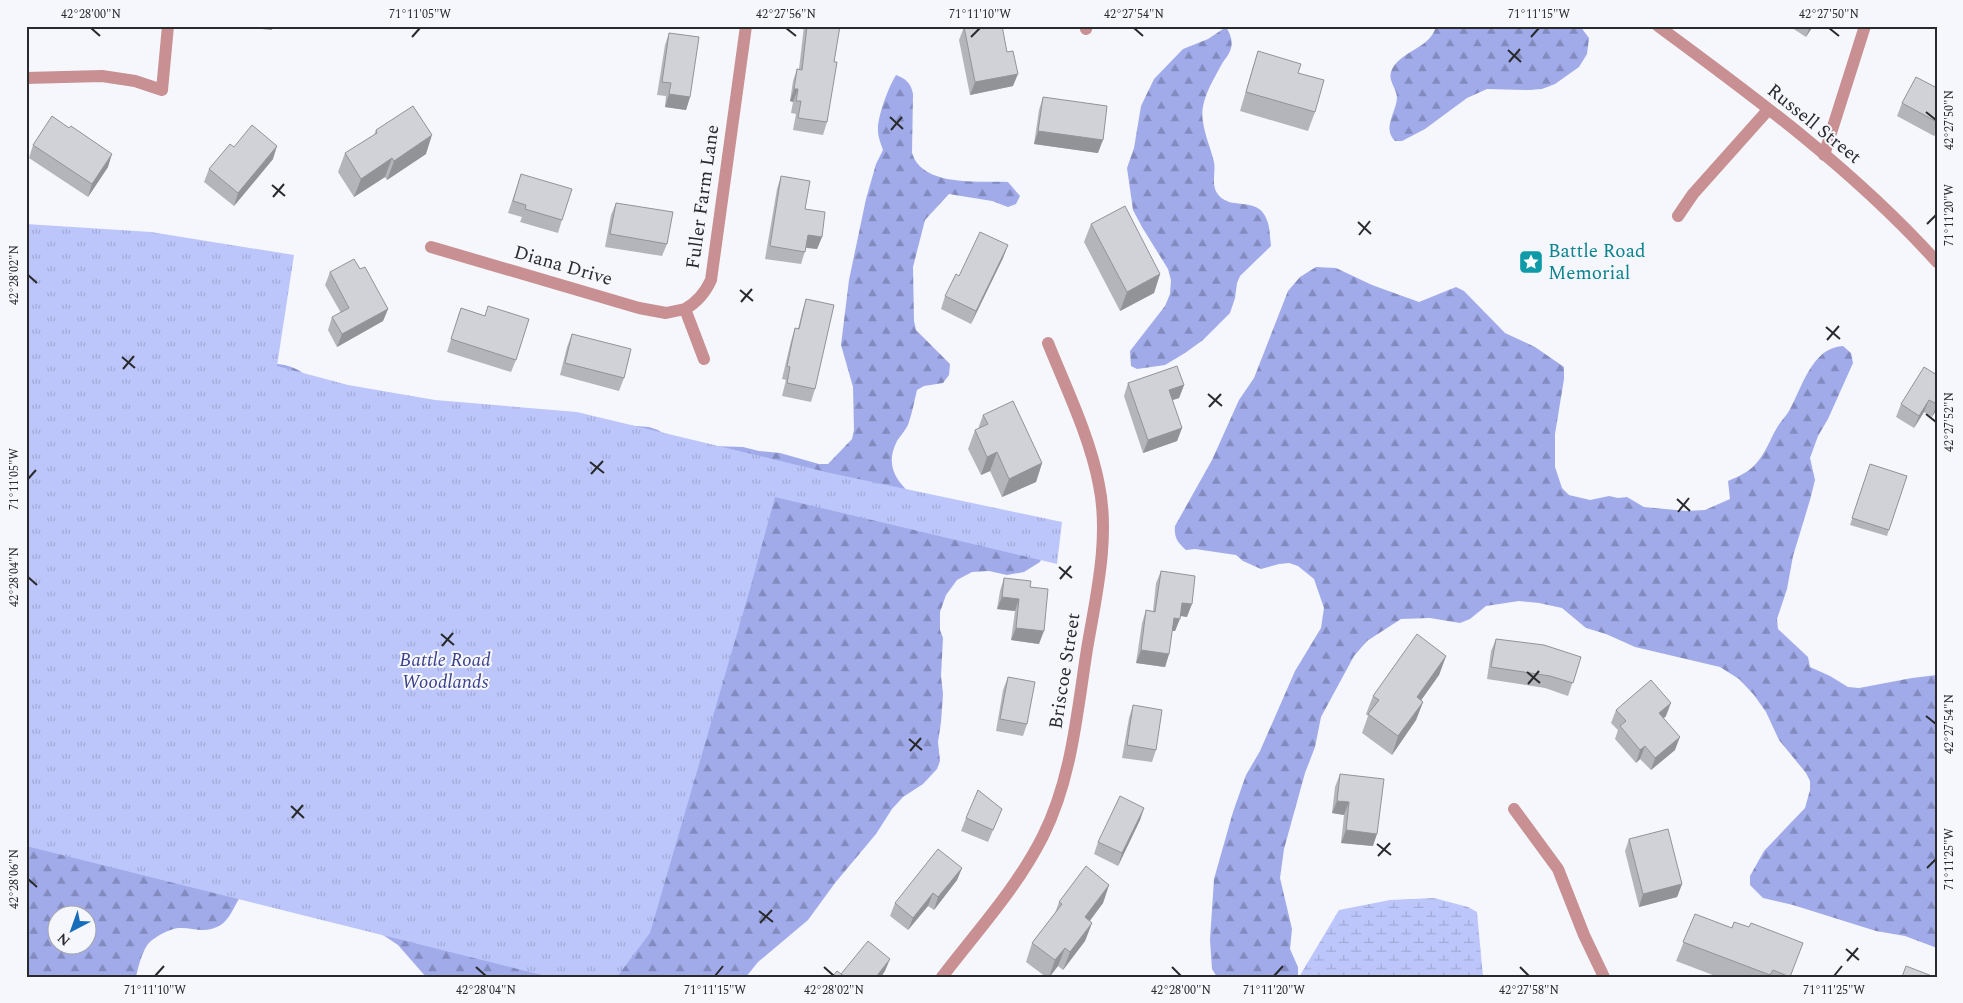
<svg xmlns="http://www.w3.org/2000/svg" width="1963" height="1003" font-family="Spectral,serif">
<defs>
<pattern id="forest-firs" width="22" height="20" patternUnits="userSpaceOnUse" patternTransform="scale(1.25)"><rect width="22" height="20" fill="#a1abea"/><path d="M5 1l3.5 6h-7zM16 11l3.5 6h-7z" fill="#838bbe"/></pattern>
<pattern id="wetland-marsh" width="20" height="14" patternUnits="userSpaceOnUse" patternTransform="scale(1.25)"><rect width="20" height="14" fill="#bdc6fa"/><path d="M1 5h8M5 5V1M11 12h8M15 12V8" fill="none" stroke="#a2aad6"/></pattern>
<pattern id="park-tufts" width="24" height="20" patternUnits="userSpaceOnUse" patternTransform="scale(1.25)"><rect width="24" height="20" fill="#bdc6fa"/><path d="M3 7l-1-3M5 7V3M7 7l1-3M15 17l-1-3M17 17v-4M19 17l1-3" fill="none" stroke="#a2aad6"/></pattern>
</defs>
<rect width="100%" height="100%" fill="#f5f7fc"/>
<path fill="url(#forest-firs)" fill-rule="evenodd" d="M1436 26H1580L1589 38 1587 54 1579 67 1555 84 1542 89 1528 90 1487 89 1467 98 1425 129 1402 141H1395C1382 128 1396 113 1397 98 1397 89 1388 81 1391 72 1398 51 1431 49 1436 26Z
M1226 27C1230 33 1233 41 1231 48 1230 53 1226 58 1223 62 1214 79 1199 101 1203 122 1205 136 1211 149 1214 162 1216 172 1211 184 1217 193 1230 213 1260 193 1268 223 1270 230 1270 239 1271 246L1240 276 1237 283 1235 298 1230 313 1203 340 1185 353 1165 365 1137 369 1131 366 1130 351 1165 306 1170 294 1171 280 1168 269 1142 227 1133 210 1127 168 1134 148 1141 106 1154 79 1183 49 1208 39Z
M896 75C906 79 911 83 913 94L912 153C922 187 979 181 1008 182L1020 196 1016 204 1008 207 992 201 949 194 925 220 913 267 914 321 916 330 950 364 949 375 943 383 924 386 917 390C914 402 912 414 908 425 905 431 900 436 897 441 884 466 897 483 916 498L1047 546 1040 562 1024 572 1007 575 989 571 972 572 957 580 946 595 940 612V630L943 638 941 676 943 694 941 722 938 742 940 761 937 769 923 784 903 797 892 809 876 834 835 883 808 920 758 962 746 977H426L398 945 368 925 244 892C235 902 231 920 219 926 205 934 192 927 178 928 169 929 154 937 148 944 142 952 138 967 136 977H26V231L271 363C302 366 305 375 327 395L594 423 649 427 658 430 681 445 743 447 759 451 780 453 819 464H828L852 439 854 430 853 387 841 345 849 280 866 199 876 164 883 150C881 144 878 137 878 131 877 117 889 86 896 75ZM58 916H88V946H58Z
M1316 267 1336 268 1372 285 1419 302 1456 287 1464 291 1505 333 1535 347 1564 367V379L1555 434V467L1562 488 1569 495 1590 500 1609 496 1618 498 1627 497 1644 507 1686 511 1705 510 1730 499 1728 481C1740 476 1751 471 1759 460 1767 450 1771 437 1778 426 1781 421 1786 416 1789 411 1802 388 1812 347 1843 346L1851 353 1853 363 1828 419 1818 436 1810 458 1815 480 1810 500 1793 556 1787 589 1777 619 1778 629 1808 657 1810 667 1830 676 1848 687 1859 688 1912 678 1937 675V948L1905 936 1876 931 1793 905 1763 898 1750 885V876L1764 851 1805 808 1810 790V781L1806 773 1779 740 1766 712 1754 695 1739 679 1720 667 1635 647 1606 634 1586 628 1562 608 1539 603 1519 601 1486 606 1470 619 1460 623 1430 618 1401 619 1367 641 1354 656 1321 717 1315 747 1305 773 1284 849 1280 878 1292 929 1290 949 1298 967V977H1217L1212 969 1210 940 1214 879 1233 812 1246 775 1260 751 1295 671 1321 628 1324 608 1314 579 1298 566 1289 563 1279 564 1261 569 1243 561 1236 555 1195 549 1186 550C1177 542 1174 537 1175 526L1212 460 1239 400 1254 378 1288 291 1300 277Z"/>
<path fill="url(#wetland-marsh)" d="M1434 898 1468 907 1477 912 1483 977H1299L1339 910 1390 900Z"/>
<path fill="url(#park-tufts)" d="M26 224 151 232 294 255 277 366 348 385 435 400 577 412 830 473 1062 522 1057 564 775 497 750 589 650 933 617 977H550L26 846Z"/>
<g fill="none" stroke-linecap="round" stroke-linejoin="round">
<path stroke="#c89092" stroke-width="12" d="M1658 26C1756 98 1855 171 1937 262
M1086 29 1087 26
M26 78 102 76 135 81 162 90 168 26
M1824 155 1865 26
M1678 216 1693 194 1768 110
M431 247 639 308 666 313 685 309
M704 359 685 309C698 302 705 293 711 280L746 26
M1514 809 1558 869 1584 935 1604 977
M942 977C977 931 1017 888 1043 836 1072 778 1077 712 1087 649 1096 596 1110 538 1099 485 1090 437 1066 388 1048 343"/>
</g>
<path fill="#b4b5ba" d="M804 26H840L834 62 827 122 823 135 793 130 796 114 791 113 793 102 790 101 793 81 797 69H799Z
M1789 26H1813L1806 37Z
M964 27 1013 86 970 95 959 40Z
M669 33 690 97 686 110 665 107 666 96 657 95 665 45Z
M1258 51 1298 73 1315 112 1308 131 1240 111 1252 70Z
M1937 88V132L1934 136 1897 116 1902 103Z
M1043 97 1098 153 1034 144 1039 110Z
M376 130 426 154 387 180 385 177 354 197 338 172 345 153 374 135Z
M33 145 108 167 88 197 29 158Z
M234 147 273 159 234 206 204 182 209 169Z
M521 174 562 220 558 233 520 222 522 217 508 213Z
M781 176 805 209 822 237 817 249 806 248 801 264 765 259 777 189Z
M616 203 667 244 662 256 605 247 611 215Z
M1091 224 1160 274 1154 293 1120 311 1084 242Z
M1008 245 1003 258 971 324 941 309 945 296 959 276Z
M360 269 388 309 383 321 337 347 328 330 332 317 341 313 325 285 330 272Z
M806 299 815 389 811 402 782 396 786 380 782 379 791 341 795 328 798 329 802 312Z
M488 306 516 360 511 372 447 352 461 308 485 316Z
M572 334 624 378 619 391 560 375 567 347Z
M1937 375V409L1932 417 1924 412 1914 428 1896 417 1901 404Z
M1128 383 1184 385 1179 398 1172 400 1182 428 1177 441 1143 453 1124 396Z
M983 415 1042 463 1036 482 1002 497 990 471 981 475 968 449 975 430 978 429Z
M1870 464 1907 476 1887 536 1850 525Z
M1161 571 1187 617 1180 616 1175 631H1172L1169 654 1165 667 1136 663 1142 623 1146 610 1153 611 1156 583Z
M1004 578 1030 587 1039 644 1011 640 1015 611 997 609 1000 591Z
M1496 639 1581 657 1568 696 1545 688 1487 679 1491 651Z
M1446 656 1439 675 1421 700 1423 702 1416 720 1392 755 1362 733 1368 716 1366 714 1373 696Z
M1008 677 1027 724 1023 736 996 731 1003 690Z
M1133 705 1156 750 1152 762 1122 758 1129 718Z
M1616 710 1666 716 1664 718 1675 750 1651 770 1640 759 1636 763 1615 739 1618 730 1611 723Z
M1340 774 1373 846 1341 843 1344 815 1332 813 1335 787Z
M1144 808 1140 820 1118 866 1094 854 1098 842Z
M966 818 997 821 988 842 961 831Z
M1629 839 1682 884 1677 897 1639 907 1625 851Z
M962 868 957 880 934 910 928 906 908 930 890 916 895 903Z
M1109 885 1103 903 1090 921 1092 923 1085 941 1063 970 1058 966 1050 977H1046L1026 962 1032 943 1055 913 1059 902Z
M1695 914 1791 977H1718L1676 961Z"/>
<path fill="#929397" d="M229 26H273L272 30Z
M1810 26H1813L1806 37Z
M1018 74 1013 86 970 95 975 82Z
M794 89H798L793 102 790 101Z
M669 94 690 97 686 110 665 107Z
M1038 131 1103 140 1098 153 1034 144Z
M432 135 426 154 387 180 394 161Z
M277 146 273 159 234 206 238 193Z
M112 154 108 167 88 197 92 184Z
M392 158 385 177 354 197 361 179Z
M808 235 822 237 817 249 803 247Z
M1008 245 1003 258 971 324 976 311Z
M1160 274 1154 293 1120 311 1127 292Z
M388 309 383 321 337 347 342 334Z
M1184 385 1179 398 1164 403 1169 390Z
M1929 400 1924 412 1914 428 1919 416Z
M1937 404V409L1932 417Z
M1182 428 1177 441 1143 453 1148 440Z
M997 452 990 471 981 475 987 457Z
M1042 463 1036 482 1002 497 1009 479Z
M1002 597 1019 599 1015 611 997 609Z
M1182 603 1192 604 1187 617 1177 615Z
M1174 618 1180 619 1175 631H1170Z
M1016 628 1044 631 1039 644 1011 640Z
M1141 650 1169 654 1165 667 1136 663Z
M1446 656 1439 675 1410 716 1417 697Z
M1423 702 1416 720 1392 755 1398 736Z
M1671 703 1666 716 1655 726 1659 713Z
M1680 737 1675 750 1651 770 1655 758Z
M1645 746 1640 759 1636 763 1640 750Z
M1337 801 1349 802 1344 815 1332 813Z
M1144 808 1140 820 1118 866 1122 853Z
M1346 830 1377 834 1373 846 1341 843Z
M962 868 957 880 934 910 938 897Z
M1682 884 1677 897 1639 907 1643 894Z
M1109 885 1103 903 1078 936 1085 917Z
M933 893 928 906 908 930 913 918Z
M1092 923 1085 941 1063 970 1070 952Z
M1065 948 1058 966 1049 977 1055 960Z
M890 959 885 971 881 977H876Z"/>
<path fill="#d1d2d8" stroke="#929397" d="M807 26H840L834 62H837L827 122 798 118 801 101H796L798 89H794L797 69 802 70Z
M967 26H1002L1007 52 1013 51 1018 74 975 82 964 27Z
M669 33 699 37 690 97 669 94 671 83 662 82Z
M1258 51 1301 64 1298 73 1324 80 1315 112 1246 92Z
M1916 77 1937 88V122L1902 103Z
M1043 97 1107 106 1103 140 1038 131Z
M413 106 432 135 394 161 392 158 361 179 345 153 377 133 376 130Z
M52 116 69 128 71 126 112 154 92 184 33 145Z
M252 125 277 146 238 193 209 169 230 144 234 147Z
M521 174 572 189 562 220 525 209 526 205 513 201Z
M781 176 810 181 805 209 825 212 822 237 808 235 805 252 770 246Z
M616 203 673 212 667 244 610 234Z
M1125 206 1160 274 1127 292 1091 224Z
M980 232 1008 245 976 311 945 296 956 274 959 276Z
M354 259 360 269 365 267 388 309 342 334 332 317 349 308 330 272Z
M806 299 834 305 815 389 787 383 790 367 787 366 795 328 799 329Z
M488 306 529 319 516 360 451 339 461 308 485 316Z
M572 334 631 349 624 378 565 363Z
M1177 366 1184 385 1169 390 1182 428 1148 440 1128 383Z
M1924 367 1937 375V404L1929 400 1919 416 1901 404Z
M1013 401 1042 463 1009 479 997 452 987 457 975 430 988 424 983 415Z
M1870 464 1907 476 1889 530 1852 518Z
M1161 571 1195 576 1192 604 1182 603 1180 619 1174 618 1169 654 1141 650 1146 610 1155 612Z
M1004 578 1031 581 1030 587 1048 589 1044 631 1016 628 1019 599 1002 597Z
M1417 634 1446 656 1417 697 1423 702 1398 736 1368 714 1379 700 1373 696Z
M1496 639 1544 645 1581 657 1573 683 1550 676 1491 667Z
M1008 677 1035 682 1027 724 1000 719Z
M1651 680 1671 703 1659 713 1680 737 1655 758 1645 746 1640 750 1620 726 1626 721 1616 710Z
M1133 705 1162 710 1156 750 1127 745Z
M1340 774 1384 779 1377 834 1346 830 1349 802 1337 801Z
M978 790 1002 809 993 830 966 818Z
M1120 796 1144 808 1122 853 1098 842Z
M1668 829 1682 884 1643 894 1629 839Z
M938 849 962 868 938 897 933 893 913 918 895 903Z
M1086 866 1109 885 1085 917 1092 923 1070 952 1065 948 1055 960 1032 943 1062 904 1059 902Z
M1695 914 1732 928 1734 922 1749 927 1751 923 1803 943 1790 977 1773 970 1770 975 1683 942Z
M868 941 890 959 876 977H845L841 974Z
M1906 966 1932 976 1902 977Z
M837 971 845 977H832Z"/>
<path fill="none" stroke="#292a2c" stroke-width="2" d="M91 28 100 36M786 28 796 36M1134 28 1143 36M1829 28 1839 36M412 37 420 28M971 37 980 28M1531 37 1539 28M1508 50 1521 62M1509 62 1520 49M1926 112 1936 120M890 117 903 129M891 130 902 117M272 185 285 196M273 197 284 184M1358 222 1371 234M1927 224 1936 215M1359 235 1370 221M28 275 37 283M740 290 753 301M741 302 752 289M1826 327 1840 339M1827 340 1839 326M122 357 135 368M123 369 134 356M1208 394 1222 406M1209 407 1221 394M1926 414 1936 422M590 462 604 473M591 474 603 461M28 479 36 470M1677 499 1690 511M1678 512 1689 498M1059 567 1072 578M28 577 37 585M1060 579 1071 566M441 634 454 645M442 646 453 633M1527 672 1540 683M1528 684 1539 671M1926 716 1936 724M909 739 922 750M910 751 921 738M291 806 304 818M292 818 303 805M1377 844 1391 855M1378 856 1390 843M1927 868 1936 859M28 879 37 887M759 911 773 922M760 923 772 910M1846 949 1859 960M1847 961 1858 948M476 967 486 976M824 967 834 976M1172 967 1181 976M1520 967 1529 976M155 976 164 966M715 976 723 966M1274 976 1283 966M1834 976 1842 966"/>
<defs>
<symbol id="sight-square" viewBox="-11 -11 22 22"><rect x="-9" y="-9" width="18" height="18" rx="4" fill="#0f9aa8" stroke="#f5f7fc"/><path d="M0-6L1.8-2.2L6-1.7L2.9 1.2L3.7 5.4L0 3.3L-3.7 5.4L-2.9 1.2L-6-1.7L-1.8-2.2Z" fill="#fff"/></symbol>
</defs>
<g fill-rule="evenodd">
<use href="#sight-square" x="1517" y="248" width="28" height="28"/>
</g>
<g text-anchor="middle" dominant-baseline="central" stroke-width="4" stroke-linejoin="round" paint-order="stroke">
<g font-size="19" fill="#292a2c" stroke="#f5f7fc">
<text transform="translate(1814 124) rotate(39)">Russell Street</text>
<text transform="translate(703 197) rotate(-82)">Fuller Farm Lane</text>
<text transform="translate(563 266) rotate(16)">Diana Drive</text>
<text transform="translate(1065 671) rotate(-81)">Briscoe Street</text>
</g>
<g font-size="19" fill="#0d838f" stroke="#f5f7fc" text-anchor="start">
<text x="1548" y="251">Battle Road<tspan x="1548" dy="22">Memorial</tspan></text>
</g>
<g font-size="19" font-style="italic" fill="#3c418b" stroke="#f5f7fc">
<text x="445" y="660">Battle Road<tspan x="445" dy="22">Woodlands</tspan></text>
</g>
</g>
<rect width="1963" height="1003" fill="none" stroke="#f5f7fc" stroke-width="55"/>
<g transform="translate(72 930) rotate(221)"><circle r="24" fill="#f5f7fc" stroke="#a3a5a9"/>
<path d="M0-4L9 19L0 12L-9 19Z" fill="#166dba"/>
<text y="-8" font-size="14" font-weight="bold" text-anchor="middle" fill="#292a2c">N</text>
</g>
<rect x="28" y="28" width="1908" height="948" fill="none" stroke="#292a2c" stroke-width="2"/>
<g font-size="12" text-anchor="middle" fill="#292a2c">
<text x="91" y="18">42°28'00"N</text>
<text x="420" y="18">71°11'05"W</text>
<text x="786" y="18">42°27'56"N</text>
<text x="980" y="18">71°11'10"W</text>
<text x="1134" y="18">42°27'54"N</text>
<text x="1539" y="18">71°11'15"W</text>
<text x="1829" y="18">42°27'50"N</text>
<text transform="translate(1949 120) rotate(-90)" y="4">42°27'50"N</text>
<text transform="translate(1949 215) rotate(-90)" y="4">71°11'20"W</text>
<text transform="translate(14 275) rotate(-90)" y="4">42°28'02"N</text>
<text transform="translate(1949 422) rotate(-90)" y="4">42°27'52"N</text>
<text transform="translate(14 479) rotate(-90)" y="4">71°11'05"W</text>
<text transform="translate(14 577) rotate(-90)" y="4">42°28'04"N</text>
<text transform="translate(1949 724) rotate(-90)" y="4">42°27'54"N</text>
<text transform="translate(1949 859) rotate(-90)" y="4">71°11'25"W</text>
<text transform="translate(14 879) rotate(-90)" y="4">42°28'06"N</text>
<text x="155" y="994">71°11'10"W</text>
<text x="486" y="994">42°28'04"N</text>
<text x="715" y="994">71°11'15"W</text>
<text x="834" y="994">42°28'02"N</text>
<text x="1181" y="994">42°28'00"N</text>
<text x="1274" y="994">71°11'20"W</text>
<text x="1529" y="994">42°27'58"N</text>
<text x="1834" y="994">71°11'25"W</text>
</g>
</svg>
